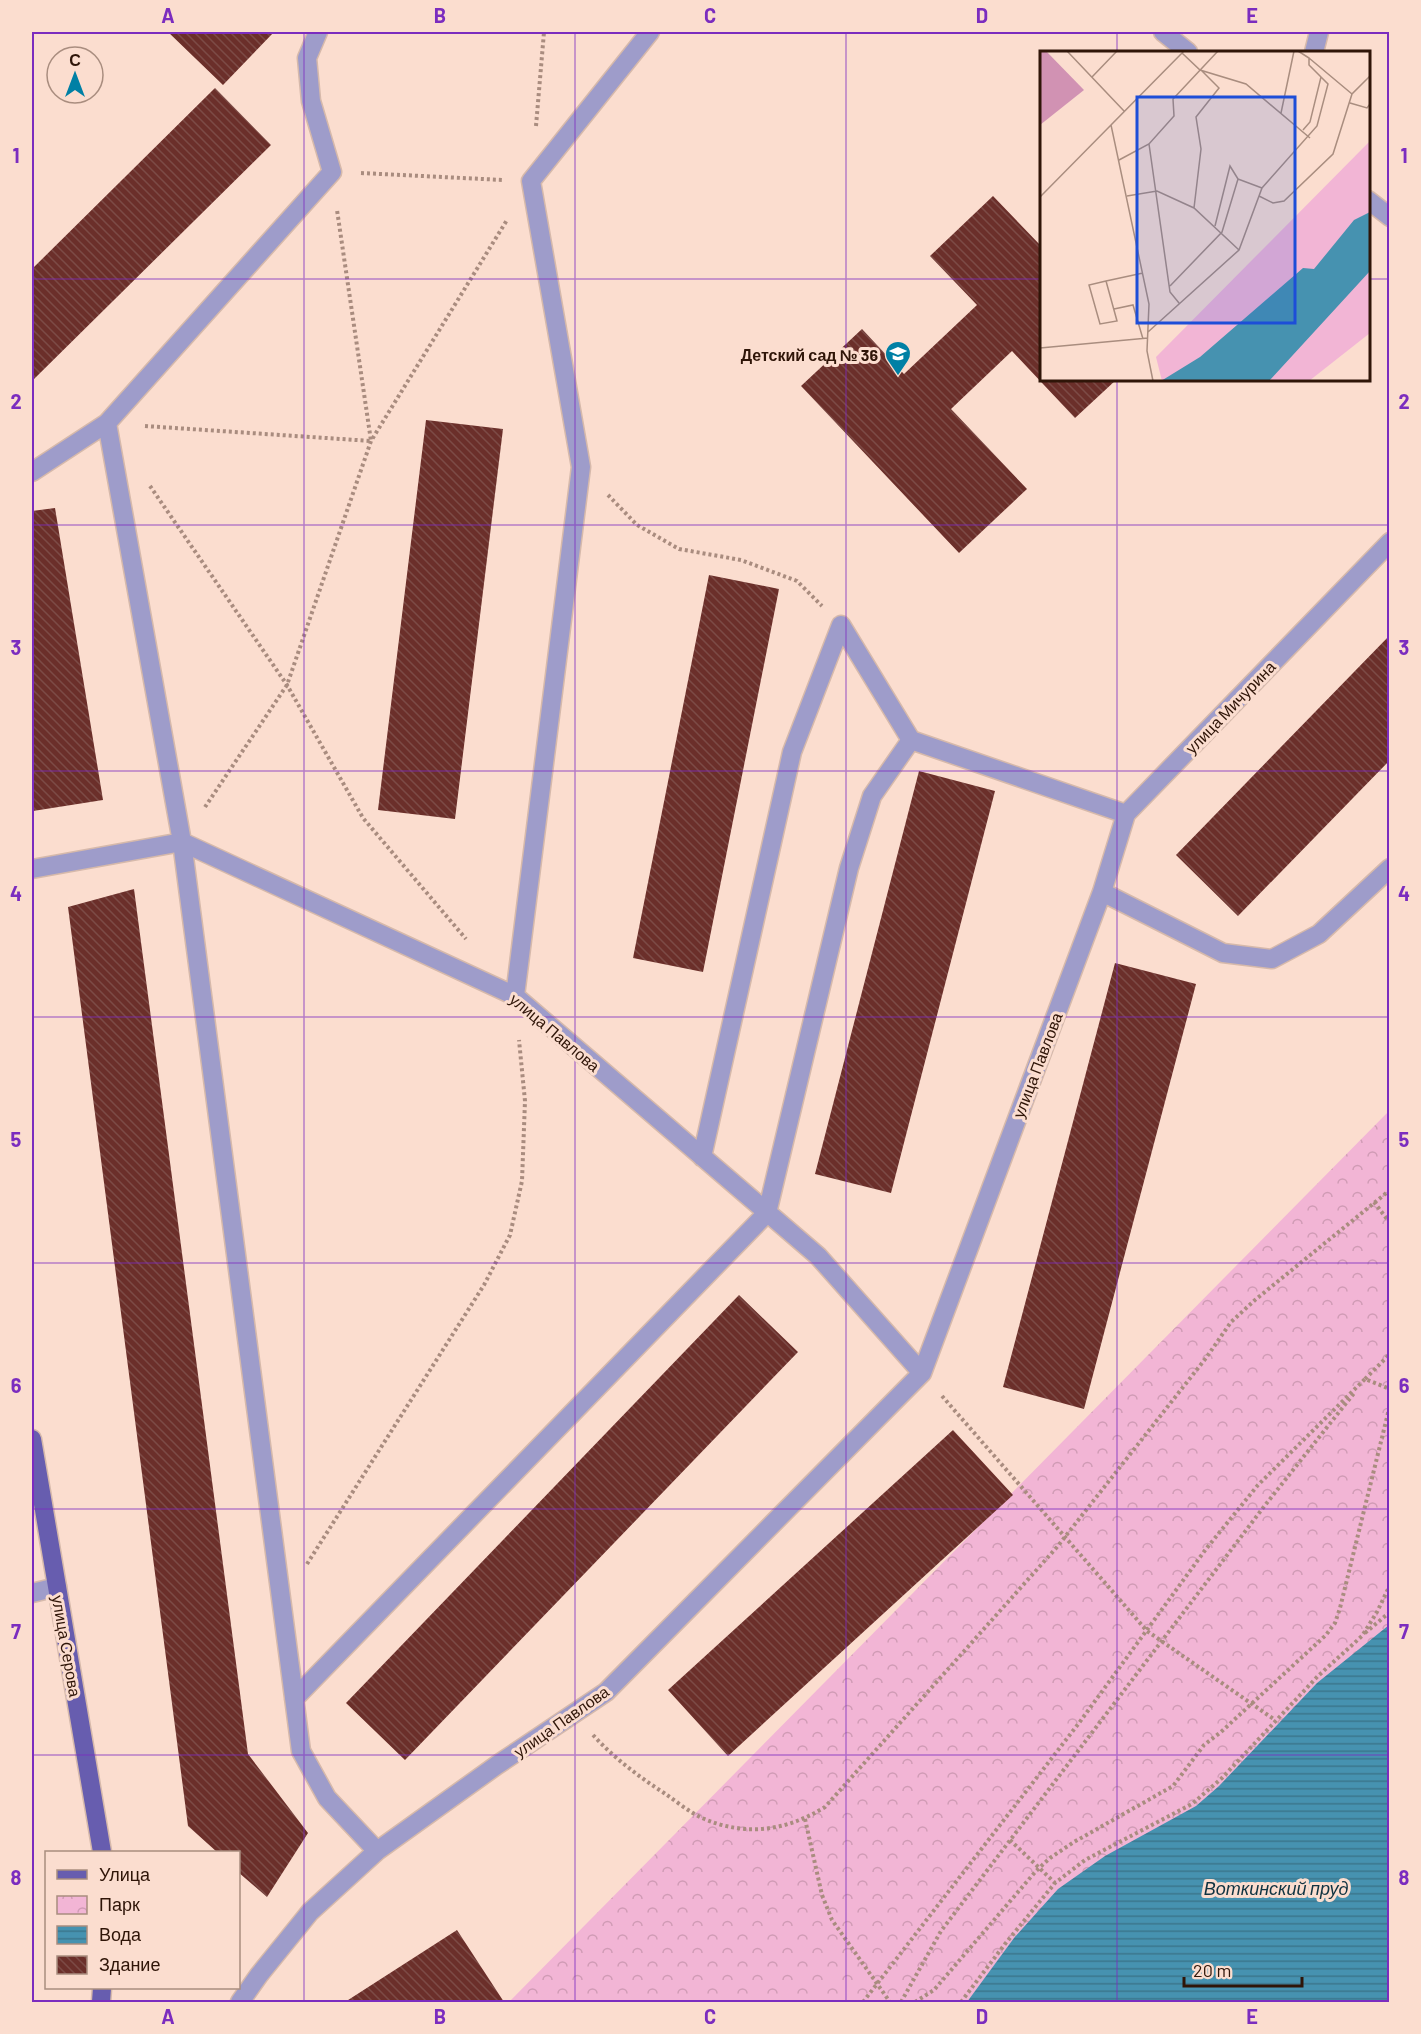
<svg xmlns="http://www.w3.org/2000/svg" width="1421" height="2034" font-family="Barlow,sans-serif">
<defs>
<pattern id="park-crowns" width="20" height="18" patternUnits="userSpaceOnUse" patternTransform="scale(1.5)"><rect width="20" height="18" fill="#f2b5d5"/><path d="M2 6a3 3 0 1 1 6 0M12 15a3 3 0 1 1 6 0" fill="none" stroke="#d09bb5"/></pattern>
<pattern id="water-rules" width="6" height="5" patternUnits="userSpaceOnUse" patternTransform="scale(1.5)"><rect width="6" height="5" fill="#4692b0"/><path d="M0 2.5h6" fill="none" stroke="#3b768d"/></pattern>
<pattern id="building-back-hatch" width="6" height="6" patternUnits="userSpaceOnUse" patternTransform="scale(1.5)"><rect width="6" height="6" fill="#6b2f2a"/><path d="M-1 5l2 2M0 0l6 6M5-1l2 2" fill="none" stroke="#7c4b46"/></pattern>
</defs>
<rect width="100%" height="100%" fill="#fbddcf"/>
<path fill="url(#park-crowns)" d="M1389 1111V2002H509Z"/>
<path fill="url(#water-rules)" d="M1389 1625V2002H967L1014 1938 1058 1889 1105 1856 1196 1806 1219 1786 1317 1683Z"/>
<path fill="url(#building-back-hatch)" d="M168 32H274L223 85Z
M215 88 271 145 32 381V269Z
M993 196 1042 247V380H1116L1075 418 1012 351 951 409 1027 489 959 553 801 386 862 329 904 374 977 305 930 256Z
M426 420 503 429 455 819 378 810Z
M55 508 103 800 33 811 32 511Z
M709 575 779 589 703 972 633 958Z
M1390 635V760L1238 916 1176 855Z
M919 771 995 791 891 1193 815 1174Z
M134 889 248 1754 308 1833 267 1897 238 1872V1852H217L188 1826 68 907Z
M1115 963 1196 984 1084 1409 1003 1387Z
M739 1295 798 1352 405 1760 346 1703Z
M953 1430 1013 1495 728 1756 668 1690Z
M457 1930 504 2002H345Z"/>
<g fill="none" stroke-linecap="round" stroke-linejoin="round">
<defs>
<path id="minor" d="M1163 32 1188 52
M1314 52 1319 32
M1368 200 1390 217
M107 423 182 842 301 1751 327 1798 377 1851
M32 472 107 423 332 172 311 101 307 58 318 32
M32 869 182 842 515 996 818 1256 922 1373
M1102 892 1223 953 1272 959 1319 934 1390 868
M515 996 581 467 531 181 650 32
M702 1157 792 752 841 625 911 740
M32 1593 57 1587
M294 1699 767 1213 849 868 872 796 911 740 1126 814
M240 2002 259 1975 310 1912 377 1851 497 1765 606 1692 922 1373 1102 892 1126 814 1390 542"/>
<path id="major" d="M32 1439 102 1852
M101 2002 102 1988"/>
</defs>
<use href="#minor" stroke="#d6b9ab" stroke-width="21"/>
<use href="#major" stroke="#d6b9ab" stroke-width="21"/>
<path stroke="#a98c7f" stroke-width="4" stroke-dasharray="3 3" stroke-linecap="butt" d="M536 126 544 32
M361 173 503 180
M145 426 371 441 337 210
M150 486 287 685 363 818 466 939
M608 495 637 525 679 549 741 560 797 581 822 606
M205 807 287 685 371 441 507 220
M1374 1202 1390 1223
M1365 1379 1390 1354
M942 1396 1147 1631 1275 1720
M307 1564 484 1285 510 1235 522 1181 525 1101 519 1040
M1365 1633 1390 1612
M593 1735C614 1758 638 1776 664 1793 676 1801 689 1812 702 1818 746 1837 786 1831 825 1807L1057 1547 1206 1358 1231 1322 1255 1300 1390 1190
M805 1819 822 1895 832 1920 890 2002
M1010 1840 1055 1883
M863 2002 1079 1723 1206 1549 1258 1485 1365 1379 1390 1389
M901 2002 941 1931 1266 1504 1355 1392
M915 2002 934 1990 1036 1871 1050 1858 1074 1842 1173 1786 1204 1745 1221 1732 1326 1635 1335 1623 1340 1608 1390 1405
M961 2002 1005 1944 1055 1883 1085 1860 1192 1804 1222 1778 1318 1676 1362 1636 1377 1612 1390 1585"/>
<use href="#minor" stroke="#9e9cca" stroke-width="18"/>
<use href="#major" stroke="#675daf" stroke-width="18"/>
</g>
<path fill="none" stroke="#7b2cbf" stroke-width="1.5" stroke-opacity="0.55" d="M304 32V2002M575 32V2002M846 32V2002M1117 32V52M32 279H1042M1368 279H1390M1117 380V2002M32 525H1390M32 771H1390M32 1017H1390M32 1263H1390M32 1509H1390M32 1755H1390"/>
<defs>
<symbol id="school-pin" viewBox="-11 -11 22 30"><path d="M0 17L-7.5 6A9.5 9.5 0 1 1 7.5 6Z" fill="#0080a5" stroke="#fbddcf"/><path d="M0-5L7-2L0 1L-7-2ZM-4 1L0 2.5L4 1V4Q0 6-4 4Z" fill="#fff"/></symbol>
</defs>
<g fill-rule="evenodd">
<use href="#school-pin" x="883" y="339" width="30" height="40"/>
</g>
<g text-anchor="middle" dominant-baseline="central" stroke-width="6" stroke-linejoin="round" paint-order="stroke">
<g font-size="16" font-weight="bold" fill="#2f1508" stroke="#fbddcf" text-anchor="end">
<text x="878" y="354">Детский сад № 36</text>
</g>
<g font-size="16" fill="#2f1508" stroke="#fbddcf">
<text transform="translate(1230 707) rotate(-46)">улица Мичурина</text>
<text transform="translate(555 1032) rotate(40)">улица Павлова</text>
<text transform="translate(1037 1065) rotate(-69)">улица Павлова</text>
<text transform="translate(67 1646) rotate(80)">улица Серова</text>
<text transform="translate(561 1721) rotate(-35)">улица Павлова</text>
</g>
<g font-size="18" font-style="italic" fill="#103341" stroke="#fbddcf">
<text x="1276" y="1888">Воткинский пруд</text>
</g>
</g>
<g transform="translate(1040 51)">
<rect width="330" height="330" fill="#fbddcf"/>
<path d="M0 0H6L44 39 0 74Z" fill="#d192b3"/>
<path d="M330 90V282L269 330H122L116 306Z" fill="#f2b5d5"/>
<path d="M330 161V220L229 330H121L160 306 263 217 274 218 314 169Z" fill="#4692b0"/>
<path fill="none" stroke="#a98d7f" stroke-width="1.5" d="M27 0 84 60M258 0 269 7V14L281 26 270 71 263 79M142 2 160 19 206 33 270 87M269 7 312 43M52 26 77 0M310 52 327 57 330 53M241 62 254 0M109 93 130 241 139 252M79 109 109 93 134 65 133 48 178 0M87 145 117 140 154 157 199 199M219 145 233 152 244 150 293 103 312 43 330 25M0 146 71 74M154 157 161 98 156 66 179 37 161 19M175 175 190 115 198 128M66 230 77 270 60 273 49 234 66 230 103 222M130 235 182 181 198 128 222 137M74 258 93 254 103 288M108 281 199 199 222 137 277 75 288 33 281 26M0 297 108 287M113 330 107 300 109 253 71 74 144 0"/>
<path fill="#1d4ed8" fill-opacity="0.15" stroke="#1d4ed8" stroke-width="3" d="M97 46H255V272H97Z"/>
<rect width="330" height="330" fill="none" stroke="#2f1508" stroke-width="3"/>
</g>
<rect width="1421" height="2034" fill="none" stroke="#fbddcf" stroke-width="66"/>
<rect x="45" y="1851" width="195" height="138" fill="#fbddcf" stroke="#a98d7f" stroke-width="1.5"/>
<rect x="57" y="1870" width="30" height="9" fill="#675daf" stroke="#a98d7f" stroke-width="1.5"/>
<text x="99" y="1881" font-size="18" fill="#2f1508">Улица</text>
<rect x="57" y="1896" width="30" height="18" fill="url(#park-crowns)" stroke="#a98d7f" stroke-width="1.5"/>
<text x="99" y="1911" font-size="18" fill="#2f1508">Парк</text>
<rect x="57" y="1926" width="30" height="18" fill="url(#water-rules)" stroke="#a98d7f" stroke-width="1.5"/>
<text x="99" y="1941" font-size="18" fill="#2f1508">Вода</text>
<rect x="57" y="1956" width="30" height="18" fill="url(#building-back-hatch)" stroke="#a98d7f" stroke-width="1.5"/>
<text x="99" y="1971" font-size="18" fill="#2f1508">Здание</text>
<g transform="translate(75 75)"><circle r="28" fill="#fbddcf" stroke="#a98d7f" stroke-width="1.5"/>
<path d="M0-4.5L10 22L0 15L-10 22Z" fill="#0080a5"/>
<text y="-9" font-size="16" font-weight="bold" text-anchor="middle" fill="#2f1508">С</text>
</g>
<path d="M1184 1977v9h118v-9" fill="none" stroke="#2f1508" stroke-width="3"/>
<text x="1193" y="1977" font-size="18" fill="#2f1508" stroke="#fbddcf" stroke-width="4.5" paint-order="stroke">20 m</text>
<rect x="33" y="33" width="1355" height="1968" fill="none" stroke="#7b2cbf" stroke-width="2"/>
<g font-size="20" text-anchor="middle" font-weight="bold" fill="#7b2cbf">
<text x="168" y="23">A</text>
<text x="440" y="23">B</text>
<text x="710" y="23">C</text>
<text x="982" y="23">D</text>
<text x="1252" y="23">E</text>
<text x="16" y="163">1</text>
<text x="1404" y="163">1</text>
<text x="16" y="409">2</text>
<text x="1404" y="409">2</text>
<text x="16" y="655">3</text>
<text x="1404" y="655">3</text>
<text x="16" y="901">4</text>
<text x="1404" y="901">4</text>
<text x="16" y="1147">5</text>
<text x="1404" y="1147">5</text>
<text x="16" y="1393">6</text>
<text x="1404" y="1393">6</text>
<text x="16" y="1639">7</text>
<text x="1404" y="1639">7</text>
<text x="16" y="1885">8</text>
<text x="1404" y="1885">8</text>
<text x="168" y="2024">A</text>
<text x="440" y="2024">B</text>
<text x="710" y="2024">C</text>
<text x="982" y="2024">D</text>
<text x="1252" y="2024">E</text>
</g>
</svg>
